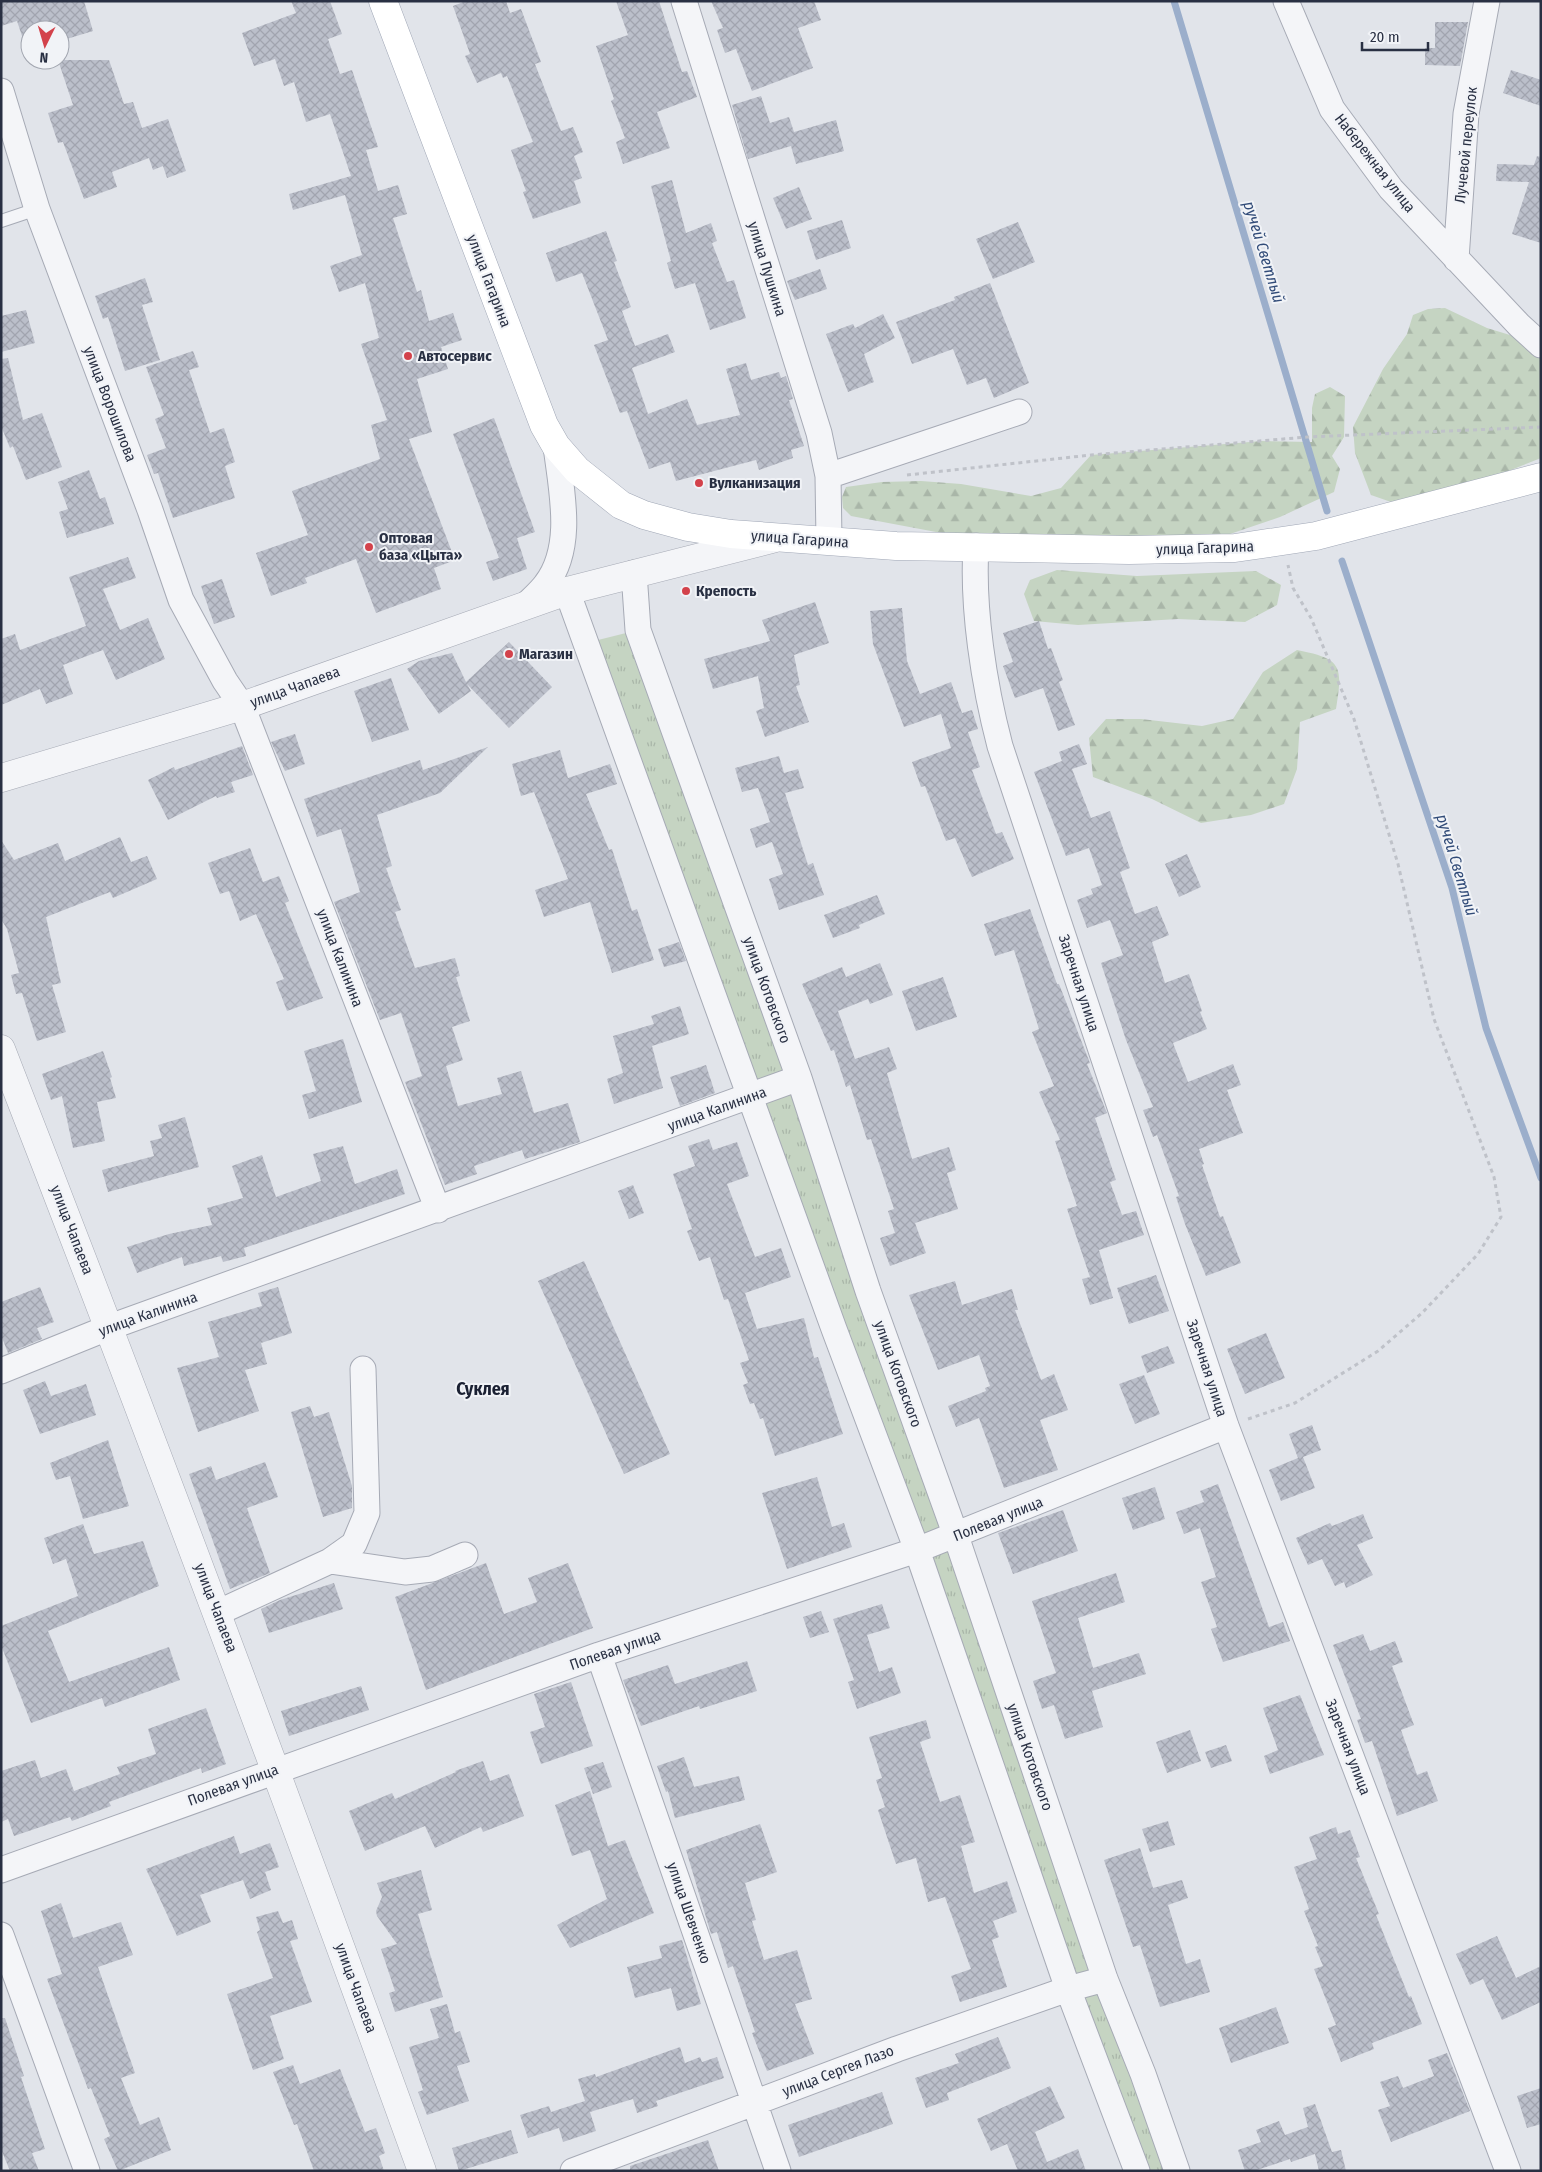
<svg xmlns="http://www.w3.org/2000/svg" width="1542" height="2172" font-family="'Fira Sans Condensed',sans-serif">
<defs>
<pattern id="forest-firs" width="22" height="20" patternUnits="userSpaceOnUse" patternTransform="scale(1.25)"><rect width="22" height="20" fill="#c5d4c2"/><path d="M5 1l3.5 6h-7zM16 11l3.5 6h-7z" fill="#a9b6a8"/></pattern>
<pattern id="park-tufts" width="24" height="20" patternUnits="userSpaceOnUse" patternTransform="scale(1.25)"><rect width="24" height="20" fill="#c5d4c2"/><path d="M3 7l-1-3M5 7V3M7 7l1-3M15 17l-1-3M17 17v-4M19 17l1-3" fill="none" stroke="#a9b6a8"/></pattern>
<pattern id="building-cross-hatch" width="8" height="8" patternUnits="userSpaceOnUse" patternTransform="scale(1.25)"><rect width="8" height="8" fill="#bbbfca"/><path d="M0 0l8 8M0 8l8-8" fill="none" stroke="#a1a4af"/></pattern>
</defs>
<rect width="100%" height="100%" fill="#e1e4ea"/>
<path fill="url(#forest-firs)" d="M1445 308 1487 328 1523 339 1541 354V458L1481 482 1391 502 1371 495 1355 453 1353 427 1383 369 1407 334 1413 315 1428 309Z
M1330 387 1345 396 1344 437 1332 456 1340 469 1334 492 1280 517 1227 535 1139 539 968 538 851 516 843 508 842 497 846 487 882 482 921 481 961 484 1031 496 1061 488 1091 455 1262 441 1312 442V408L1315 394Z
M1057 570 1137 576 1256 571 1281 585 1277 605 1245 622 1178 619 1078 625 1034 621 1024 594 1030 580Z
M1297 650C1342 659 1343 665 1336 709L1300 722 1297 769 1284 804 1251 815 1201 823 1152 799 1093 777 1089 738 1106 719H1141L1202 726 1233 719 1263 672Z"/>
<path fill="url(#park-tufts)" d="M638 630 1177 2171H1135L586 643Z"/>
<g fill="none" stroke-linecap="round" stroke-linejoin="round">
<path stroke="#9baecb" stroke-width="7" d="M1174 1 1327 511
M1342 561 1452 888 1486 1028 1541 1178"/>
</g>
<path fill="url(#building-cross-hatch)" d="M1 1H84L93 31 60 41V30H30V50L27 51 17 21 1 26Z
M291 1H330L342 34 328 39 340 74 352 70 378 147 366 150 378 191 398 185 407 214 393 218 417 292 421 290 429 321 453 313 462 340 441 347 448 369 417 379 432 432 409 439 455 560 434 568 441 589 376 613 356 559 305 578 307 583 271 596 256 553 308 535 292 491 380 459 371 425 387 420 361 344 379 338 365 283 339 292 330 266 362 255 345 195 293 210 289 194 351 176 330 114 306 122 294 82 284 86 275 59 254 66 242 33 296 13Z
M466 1H506L510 13 521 9 541 62 535 64 561 131 573 127 583 152 574 156 582 178 574 181 581 203 533 219 523 192 526 191 511 150 533 142 507 76 503 78 501 73 477 83 465 56 470 54 453 6Z
M616 1H659L682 72 687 71 697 97 657 112 670 148 623 164 616 142 625 138 611 101 614 99 596 46 628 35Z
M711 1H814L821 20 798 28 813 68 752 91 736 49 725 53 717 30 723 28Z
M1435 22H1468L1460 66 1425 65V48H1435Z
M58 60H109L124 104 133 102 142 128 168 119 186 171 167 178 163 166 153 170 149 158 112 172 117 187 84 199 63 142 58 143 48 113 73 105Z
M1511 70 1541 80V106L1503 93Z
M761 96 770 123 789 117 794 132 836 120 844 151 796 164 791 146 748 159 732 105Z
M1537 156 1541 157V243L1512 234 1529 182 1496 181 1497 164 1534 165Z
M672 180 686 233 711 223 717 241 712 243 727 282 734 280 746 318 710 330 695 283 675 289 667 263 671 261 651 186Z
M799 187 812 219 786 229 773 198Z
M842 220 851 248 816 260 807 231Z
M1018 222 1035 262 993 279 976 239Z
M606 231 617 261 614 262 631 307 622 311 635 346 668 334 675 352 632 368 648 414 687 399 697 425 740 415 726 369 746 363 751 380 779 372 781 378 786 376 793 399 789 400 804 446 791 450 793 458 759 470 756 460 676 481 670 462 649 469 627 411 620 413 594 345 608 340 582 273 556 282 546 253Z
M820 269 827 289 795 300 787 281Z
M145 278 153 302 142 305 160 360 125 371 108 317 103 319 95 296Z
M990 283 1029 383 994 398 986 378 967 385 953 349 912 364 896 322 955 300 954 297Z
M26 310 35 343 1 352V316Z
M883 314 895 338 864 354 874 382 848 392 826 334 853 324 855 328Z
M193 351 199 367 189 370 210 433 224 428 235 462 225 466 235 498 173 518 158 473 154 474 147 455 166 448 155 419 164 415 146 367Z
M8 358 23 420 42 413 62 467 26 480 13 446 10 448 1 426V359Z
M494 418 535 532 517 538 527 569 493 581 486 562 499 558 453 434Z
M89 470 100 499 105 497 114 524 67 538 59 512 68 509 58 482Z
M128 557 136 578 103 589 120 630 148 618 165 659 116 680 103 650 63 665 73 694 46 704 40 689 1 705V639L15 634 20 650 86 626 69 577Z
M222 579 235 617 214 624 201 586Z
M815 602 829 643 794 655 800 685 796 686 809 722 765 737 756 711 764 708 758 676 713 689 704 659 770 641 762 620Z
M902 608 907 661 920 694 951 682 962 713 972 710 978 729 968 732 980 767 972 770 996 834 1002 832 1014 859 972 877 955 838 946 841 925 786 921 787 912 762 951 748 941 714 904 727 873 644 870 611Z
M1039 621 1048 649 1051 648 1063 680 1059 682 1075 725 1058 731 1043 688 1015 698 1003 666 1013 662 1003 633Z
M509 642 552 687 509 728 467 684 471 691 439 714 407 669 419 661 452 653 466 682Z
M391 678 409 730 372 742 354 691Z
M295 734 305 764 285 771 271 742Z
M1079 744 1087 764 1072 769 1091 818 1110 811 1130 868 1120 872 1135 914 1157 906 1169 935 1152 942 1165 983 1189 974 1202 1011 1200 1012 1207 1029 1173 1043 1188 1082 1233 1064 1241 1085 1227 1090 1243 1133 1199 1149 1204 1164 1202 1165 1220 1217 1223 1216 1241 1263 1206 1276 1185 1224 1176 1197 1179 1196 1157 1135 1153 1137 1143 1110 1153 1107 1126 1040 1101 963 1123 955 1110 920 1087 928 1077 900 1093 894 1091 889 1102 885 1089 848 1066 856 1034 772 1062 761 1059 752Z
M242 746 253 775 231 782 235 792 217 798 216 796 168 820 148 780 174 767 175 770Z
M488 747 440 793 377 815 392 866 386 868 401 910 395 912 415 968 455 958 460 976 456 977 470 1021 452 1027 463 1060 446 1066 458 1106 502 1094 497 1078 521 1071 534 1113 568 1103 580 1142 525 1159 522 1150 474 1166 477 1174 445 1185 405 1082 422 1076 401 1013 380 1020 334 902 360 892 341 829 317 837 304 799 420 760 423 770Z
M560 750 568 778 610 764 617 784 586 794 609 850 612 849 632 911 637 909 654 960 612 973 590 902 544 917 535 890 568 879 534 792 521 796 512 764Z
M779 756 784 773 798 769 804 788 785 793 808 865 813 863 824 895 779 910 769 879 783 874 772 842 756 848 750 829 770 822 758 788 742 792 735 768Z
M120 837 131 862 147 856 157 879 113 898 110 892 46 917 61 983 52 985 66 1032 37 1041 22 993 16 994 11 975 19 973 7 929 1 919V840L14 860 58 843 65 861Z
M250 848 263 882 279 876 289 901 285 903 323 998 287 1011 276 982 284 979 256 914 240 921 229 891 220 894 208 863Z
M1187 854 1201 887 1179 897 1165 864Z
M877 895 885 914 859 925 860 928 833 938 824 915Z
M1030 909 1057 984H1059L1088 1058 1090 1063 1087 1064 1107 1113 1095 1118 1116 1180 1110 1182 1122 1215 1136 1211 1144 1235 1099 1250 1113 1298 1090 1305 1082 1279 1090 1277 1067 1209 1077 1206 1055 1141 1060 1140 1039 1092 1054 1086 1032 1032 1039 1029 1014 950 995 956 984 924Z
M679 942 686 961 664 967 658 949Z
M880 963 893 995 870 1004 868 999 838 1011 855 1059 889 1047 897 1069 887 1073 912 1159 949 1147 956 1170 947 1173 958 1209 915 1223 926 1253 890 1266 880 1238 895 1233 888 1211 894 1209 871 1139 867 1140 850 1085 846 1087 834 1050 831 1051 802 984 842 967 846 977Z
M943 977 957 1017 916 1031 902 991Z
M680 1006 689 1034 652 1046 663 1088 614 1104 607 1079 623 1073 613 1036 654 1024 651 1016Z
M343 1039 362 1102 309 1119 302 1095 316 1091 304 1051Z
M103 1051 112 1077 110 1078 116 1098 97 1102 105 1141 73 1148 62 1096 51 1100 42 1074Z
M706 1065 715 1093 680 1106 670 1077Z
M185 1117 199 1167 108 1192 102 1170 154 1156 150 1141 162 1138 158 1125Z
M709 1139 713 1150 737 1142 749 1176 727 1184 755 1257 781 1248 791 1277 745 1293 757 1329 804 1318 814 1358 818 1357 843 1434 775 1456 763 1418 760 1419 754 1403 750 1404 743 1385 748 1383 740 1363 749 1360 728 1299 724 1300 710 1257 699 1261 687 1231 692 1229 673 1174 695 1166 688 1146Z
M343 1146 355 1184 397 1169 405 1194 244 1248 246 1256 223 1262 221 1256 184 1266 182 1257 137 1273 127 1247 169 1234 212 1225 207 1208 243 1198 232 1166 262 1155 276 1197 321 1181 313 1154Z
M633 1185 644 1213 629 1219 618 1191Z
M584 1261 670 1454 624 1474 538 1281Z
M1156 1275 1169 1311 1129 1324 1117 1288Z
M955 1281 962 1305 1012 1289 1018 1310H1015L1041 1380 1054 1374 1068 1410 1040 1420 1058 1470 1004 1488 979 1418 956 1427 948 1406 986 1391 985 1388 990 1386 979 1355 938 1370 909 1295Z
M40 1287 54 1322 37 1328 42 1339 8 1353 1 1335V1302Z
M278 1287 292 1333 261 1343 267 1364 245 1370 259 1411 198 1432 177 1368 219 1357 208 1322 262 1306 258 1293Z
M1266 1333 1285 1378 1245 1394 1227 1349Z
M1168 1346 1175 1363 1147 1373 1141 1356Z
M1144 1375 1160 1414 1135 1424 1119 1384Z
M45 1381 51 1396 86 1384 96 1415 40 1434 23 1390Z
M310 1406 314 1417 329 1412 352 1486V1508L323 1517 291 1412Z
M1312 1425 1321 1450 1303 1457 1315 1488 1281 1501 1269 1470 1298 1458 1289 1434Z
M108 1440 129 1506 83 1519 70 1476 56 1480 50 1463Z
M265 1462 278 1497 247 1508 270 1573 230 1589 189 1474 211 1466 216 1480Z
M817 1477 832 1527 844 1523 852 1547 787 1569 762 1493Z
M1218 1484 1269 1627 1283 1622 1290 1641 1223 1662 1211 1629 1217 1627 1201 1582 1216 1577 1200 1528 1184 1534 1176 1512 1204 1502 1200 1491Z
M1155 1487 1165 1519 1133 1530 1122 1498Z
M1063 1510 1078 1551 1013 1574 998 1533Z
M1363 1514 1373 1538 1357 1545 1373 1575 1346 1588 1344 1582 1335 1586 1322 1559 1308 1565 1296 1538 1330 1523 1332 1526Z
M83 1524 94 1554 143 1541 159 1586 48 1631 69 1682 169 1647 180 1680 105 1707 102 1698 31 1723 1 1645V1626L78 1596 66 1559 53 1564 44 1538Z
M486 1563 504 1614 537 1602 528 1578 568 1563 593 1628 426 1690 395 1597Z
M1116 1573 1125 1602 1078 1618 1093 1668 1139 1653 1146 1674 1092 1691 1103 1727 1065 1739 1054 1705 1042 1709 1033 1681 1056 1673 1032 1601Z
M334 1583 343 1609 269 1633 261 1609 280 1600Z
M882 1604 890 1628 867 1635 879 1672 892 1667 901 1693 857 1709 848 1682 854 1680 833 1619Z
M821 1611 829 1632 810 1638 803 1617Z
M1363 1634 1370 1651 1395 1641 1403 1662 1392 1666 1414 1725 1401 1730 1417 1775 1427 1771 1438 1801 1397 1816 1372 1741 1365 1743 1357 1720 1361 1719 1333 1645Z
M747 1661 757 1691 700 1709 699 1706 641 1726 623 1680 668 1665 675 1684Z
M571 1682 593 1746 541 1764 530 1732 545 1727 534 1694Z
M361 1686 369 1710 289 1736 281 1711Z
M1300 1695 1324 1755 1270 1774 1264 1756 1278 1750 1263 1708Z
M206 1708 226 1764 202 1773 201 1768 109 1802 111 1806 72 1821 70 1817 14 1836 8 1819 1 1822V1771L35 1760 41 1778 66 1769 74 1791 120 1774 117 1767 156 1754 148 1729Z
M926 1720 931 1738 920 1742 940 1802 960 1795 975 1842 961 1846 974 1893 1007 1881 1017 1912 993 1921 999 1937 992 1940 1007 1987 960 2002 951 1976 971 1969 945 1897 928 1902 916 1858 896 1864 878 1810 885 1807 876 1780 882 1778 869 1737Z
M1190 1730 1201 1761 1167 1773 1156 1742Z
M1226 1745 1232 1761 1211 1768 1205 1752Z
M684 1757 694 1787 739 1776 745 1800 675 1818 668 1791 666 1792 657 1766Z
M483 1761 490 1781 509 1774 524 1816 483 1832 481 1827 435 1848 425 1826 365 1851 349 1811 392 1793 395 1799 456 1772 455 1771Z
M603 1762 612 1787 593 1794 584 1768Z
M590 1791 608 1846 625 1840 654 1913 570 1948 557 1925 607 1899 590 1850 572 1856 555 1805Z
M1168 1821 1175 1845 1150 1852 1142 1829Z
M760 1824 777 1872 745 1883 756 1920 752 1921 764 1960 797 1950 812 1999 795 2004 814 2054 767 2071 752 2033 755 2032 733 1966 728 1968 717 1932 711 1934 686 1850Z
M1336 1827 1338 1834 1350 1830 1360 1857 1356 1858 1379 1914 1376 1915 1409 1997 1411 1996 1422 2024 1372 2043 1374 2049 1341 2062 1328 2028 1336 2025 1314 1969 1323 1966 1315 1947 1318 1946 1304 1911 1309 1909 1294 1867 1317 1859 1309 1837Z
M234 1836 240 1854 270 1843 279 1867 265 1872 271 1890 250 1899 243 1880 200 1895 211 1922 177 1936 146 1869Z
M1140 1848 1153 1888 1182 1880 1188 1898 1168 1905 1186 1964 1200 1959 1210 1992 1160 2007 1140 1945 1133 1947 1104 1860Z
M421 1870 432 1910 418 1914 443 1997 395 2012 389 1993 395 1991 381 1949 397 1944 377 1916 376 1911 382 1897 377 1883Z
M61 1903 73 1938 121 1922 133 1955 98 1967 135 2073 121 2078 140 2125 159 2117 171 2150 118 2171 104 2139 110 2136 91 2088 88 2089 47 1979 62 1974 41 1911Z
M278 1911 283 1923 292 1920 298 1939 290 1941 312 2002 270 2016 284 2059 253 2070 227 1994 273 1978 257 1932 260 1930 256 1917Z
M1497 1936 1516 1978 1541 1966V2002L1502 2020 1483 1979 1470 1985 1456 1954Z
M682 1940 701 2004 677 2011 671 1988 635 1998 627 1967 662 1958 659 1946Z
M447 2004 455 2033 460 2031 470 2062 457 2066 469 2101 427 2115 418 2092 423 2090 409 2047 439 2038 430 2009Z
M1276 2007 1289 2043 1231 2063 1219 2028Z
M1 2018H5L24 2076 21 2077 45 2149 32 2153 39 2171H10L1 2149Z
M998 2037 1011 2068 947 2093 949 2100 926 2108 915 2078 959 2063 955 2054Z
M680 2047 685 2063 700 2057 702 2062 717 2057 724 2078 656 2101 658 2106 637 2113 633 2099 590 2112 596 2131 563 2142 559 2128 528 2138 520 2115 549 2106 551 2112 585 2101 578 2079 595 2074 596 2077Z
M1447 2053 1470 2111 1391 2142 1378 2110 1390 2106 1380 2082 1398 2076 1403 2088 1434 2076 1428 2060Z
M293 2065 300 2084 340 2069 365 2132 376 2128 385 2153 379 2156 384 2171H314L297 2124 294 2125 273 2072Z
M1050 2086 1065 2118 1035 2132 1047 2162 1078 2149 1086 2171H1018L1007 2144 991 2151 977 2119Z
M1541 2088V2124L1527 2128 1517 2096Z
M882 2092 893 2124 799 2157 788 2125Z
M1315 2104 1332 2152 1341 2150 1346 2171H1319L1315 2154 1291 2162 1290 2159 1254 2171H1245L1238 2150 1261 2142 1256 2130 1279 2121 1285 2135 1308 2127 1303 2108Z
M511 2130 518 2153 459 2171 452 2148Z
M708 2140 719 2171H630V2166Z"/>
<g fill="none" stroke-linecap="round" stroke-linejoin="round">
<defs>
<path id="service" d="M1 221 37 209"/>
<path id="minor" d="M684 1 819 433 828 476 829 540
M1286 1 1332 109 1391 189 1519 325 1541 345
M1 91 37 209 150 510 181 600 225 681 242 706 438 1210
M1456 259 1466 114 1487 1
M828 476 1019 412
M976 546C972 608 984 685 1000 746L1226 1426 1508 2171
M634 573 638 630 799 1078 868 1291 956 1536 1105 1979 1143 2074 1177 2171
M567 591 834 1329 917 1550 1068 1989 1137 2171
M527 604C533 598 541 591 546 584 575 546 561 489 556 446
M1 1371 110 1327 799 1078
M330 1561 405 1572 432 1569 465 1555
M217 1613 330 1561 354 1544 367 1513 363 1369
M599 1655 778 2171
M1 1870 599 1655 917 1550 1226 1426
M1 1935 87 2171
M573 2171 897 2049 1068 1989 1105 1979"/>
<path id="tertiary" d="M1 778 242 706 567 591 772 539
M1 1049C146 1421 286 1795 422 2171"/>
<path id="primary" d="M383 1 544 425 556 446 577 470 621 505 644 515 688 527 731 534 896 546 1129 550 1235 548 1316 536 1541 477"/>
</defs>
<use href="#service" stroke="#a6aab5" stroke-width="14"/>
<use href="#minor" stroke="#a6aab5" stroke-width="27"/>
<use href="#tertiary" stroke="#a6aab5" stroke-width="29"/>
<use href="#primary" stroke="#a0a7b6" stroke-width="29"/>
<path stroke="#bfc2c9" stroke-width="3" stroke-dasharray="4 4" stroke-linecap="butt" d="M907 475 1091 455 1307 437 1541 427
M1248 1419 1295 1403 1378 1351 1422 1313 1478 1254 1501 1217 1494 1177 1434 1019 1398 864 1354 719 1311 618 1293 588 1288 565"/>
<use href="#service" stroke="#f4f5f8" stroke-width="12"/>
<use href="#minor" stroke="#f4f5f8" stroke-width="25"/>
<use href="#tertiary" stroke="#f4f5f8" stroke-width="28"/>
<use href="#primary" stroke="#fff" stroke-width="28"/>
</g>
<g fill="#d3424b" stroke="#f1f3f7" stroke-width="2">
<circle cx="408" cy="356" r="5"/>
<circle cx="699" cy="483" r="5"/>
<circle cx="369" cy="547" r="5"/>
<circle cx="686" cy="591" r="5"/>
<circle cx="509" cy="654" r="5"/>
</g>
<g text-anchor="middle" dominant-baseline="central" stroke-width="4" stroke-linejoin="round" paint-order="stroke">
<g font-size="15" fill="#293043" stroke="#f1f3f7">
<text transform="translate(1466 145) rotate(-84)">Лучевой переулок</text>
<text transform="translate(1375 163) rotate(52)">Набережная улица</text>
<text transform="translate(767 269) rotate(73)">улица Пушкина</text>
<text transform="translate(489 281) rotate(69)">улица Гагарина</text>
<text transform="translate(110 404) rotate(69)">улица Ворошилова</text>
<text transform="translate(800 539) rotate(4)">улица Гагарина</text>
<text transform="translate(1205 548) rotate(-2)">улица Гагарина</text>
<text transform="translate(295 687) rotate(-20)">улица Чапаева</text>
<text transform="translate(340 958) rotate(69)">улица Калинина</text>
<text transform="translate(1079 983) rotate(72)">Заречная улица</text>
<text transform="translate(767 990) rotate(70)">улица Котовского</text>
<text transform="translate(717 1109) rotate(-20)">улица Калинина</text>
<text transform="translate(72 1230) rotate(69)">улица Чапаева</text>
<text transform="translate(148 1314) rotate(-20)">улица Калинина</text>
<text transform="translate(1207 1368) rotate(72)">Заречная улица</text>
<text transform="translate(898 1374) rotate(70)">улица Котовского</text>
<text transform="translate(998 1519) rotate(-22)">Полевая улица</text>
<text transform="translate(216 1608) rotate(69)">улица Чапаева</text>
<text transform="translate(615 1650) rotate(-19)">Полевая улица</text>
<text transform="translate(1348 1747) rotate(69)">Заречная улица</text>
<text transform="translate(1030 1757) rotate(71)">улица Котовского</text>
<text transform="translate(233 1785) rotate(-20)">Полевая улица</text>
<text transform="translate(689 1913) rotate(71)">улица Шевченко</text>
<text transform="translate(356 1988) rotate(70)">улица Чапаева</text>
<text transform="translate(838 2071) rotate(-21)">улица Сергея Лазо</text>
</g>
<g font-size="15" font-weight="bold" fill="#293043" stroke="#f1f3f7" text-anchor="start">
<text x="418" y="356">Автосервис</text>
<text x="709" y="483">Вулканизация</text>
<text x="379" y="538">Оптовая<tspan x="379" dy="17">база «Цыта»</tspan></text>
<text x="696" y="591">Крепость</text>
<text x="519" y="654">Магазин</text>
</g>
<g font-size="16" font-style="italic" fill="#314b78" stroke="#f1f3f7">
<text transform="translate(1264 252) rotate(73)">ручей Светлый</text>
<text transform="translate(1457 865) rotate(73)">ручей Светлый</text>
</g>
<g font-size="18" font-weight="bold" fill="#1b2133" stroke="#f1f3f7">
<text x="483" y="1389">Суклея</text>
</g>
</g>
<rect width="1542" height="2172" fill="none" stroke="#293043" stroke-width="5"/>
<g transform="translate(45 45) rotate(185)"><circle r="24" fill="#f1f3f7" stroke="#a1a5af"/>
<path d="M0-4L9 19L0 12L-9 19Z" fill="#d3424b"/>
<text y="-8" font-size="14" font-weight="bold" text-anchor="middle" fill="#293043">N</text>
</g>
<path d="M1362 42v8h66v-8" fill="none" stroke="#293043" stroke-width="2.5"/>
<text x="1370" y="42" font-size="15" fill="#293043" stroke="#f1f3f7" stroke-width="4" paint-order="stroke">20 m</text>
</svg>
